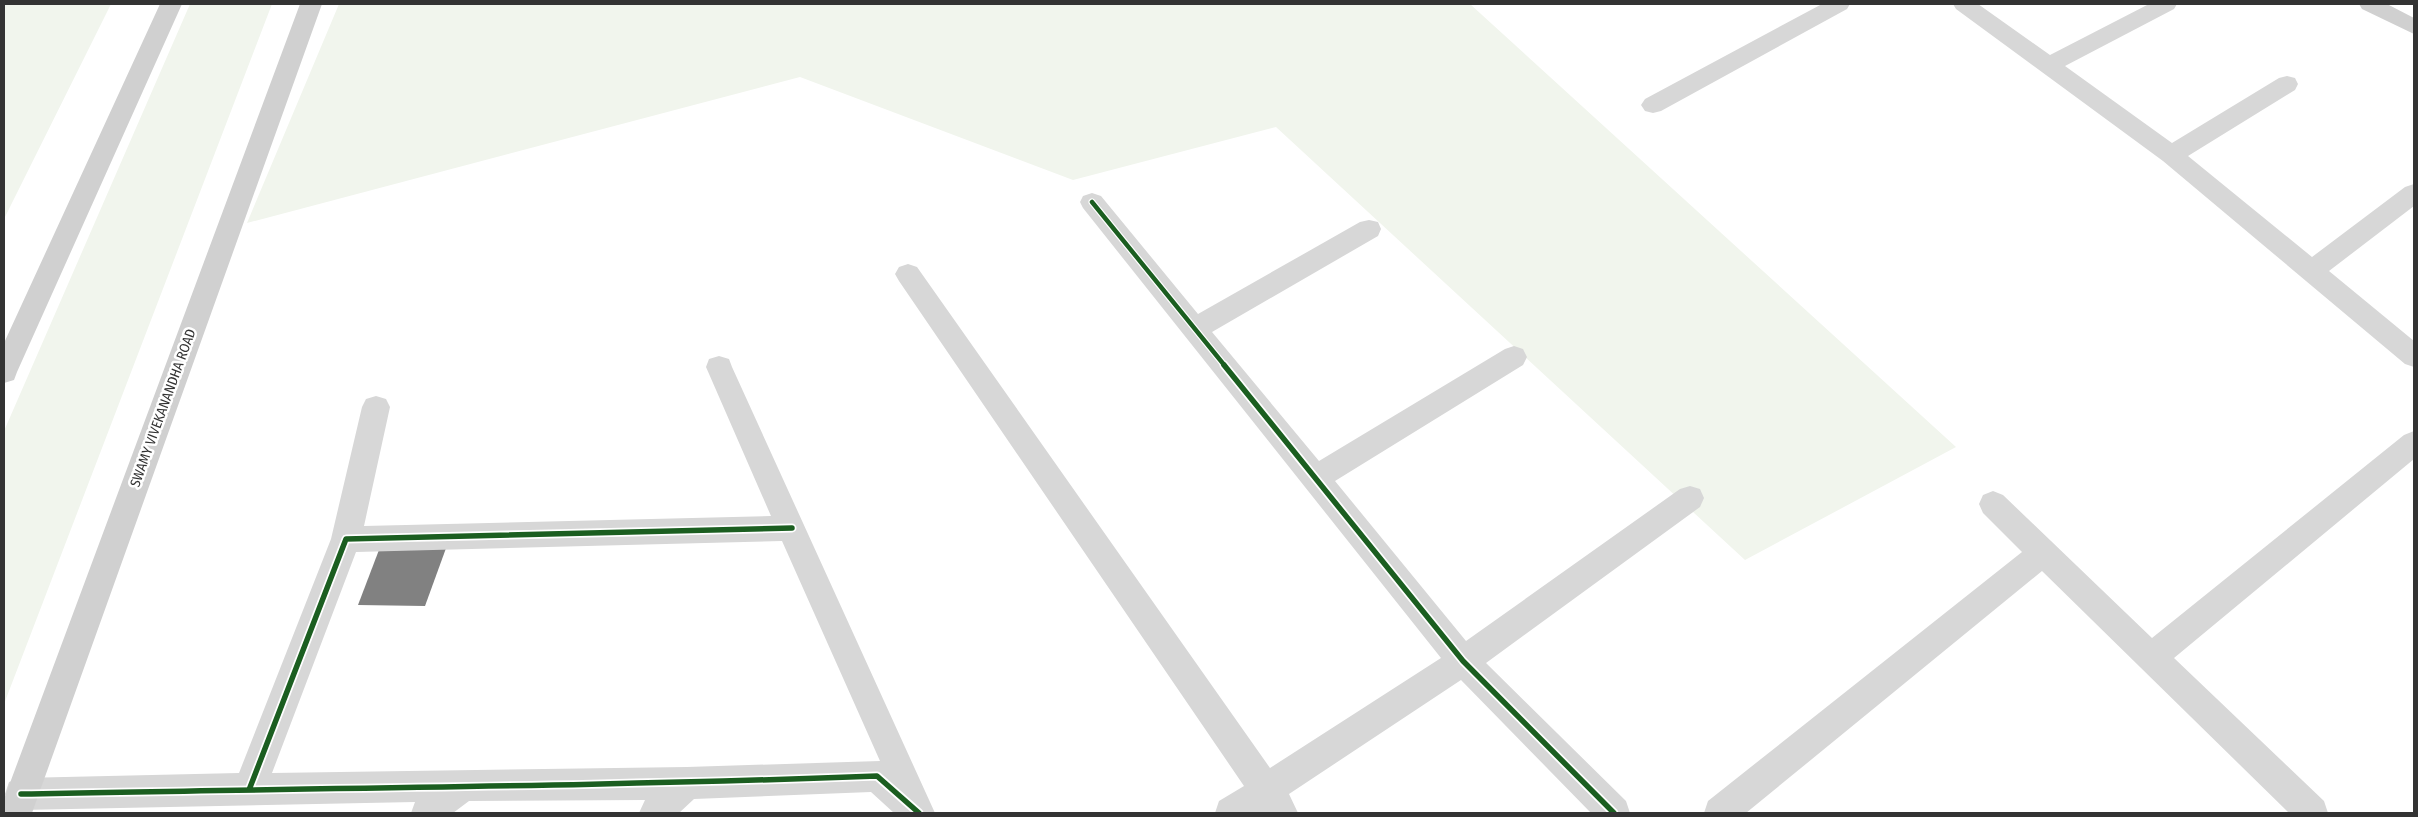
<svg xmlns="http://www.w3.org/2000/svg" width="2418" height="817" font-family="'Fira Sans Condensed',sans-serif">
<rect width="100%" height="100%" fill="#fff"/>
<path fill="#f1f5ed" d="M4 4H111L4 219Z
M190 4H272L4 704V431Z
M339 4H1470L1956 447 1745 560 1276 127 1073 180 800 77 247 223Z"/>
<path fill="#818181" d="M449 540 425 606 358 605 382 542Z"/>
<g fill="none" stroke-linecap="round" stroke-linejoin="round">
<path fill="#d7d7d7" fill-rule="evenodd" d="M1822 4H1850L1847 9 1661 111 1653 113 1645 111 1641 105 1645 99Z
M1953 4H1978L2050 55 2149 4H2177L2174 9 2065 66 2172 143 2279 78 2287 76 2295 78 2298 84 2295 90 2188 156 2312 257 2405 187 2414 184V206L2329 271 2414 341V367L2405 364 2163 161 1956 9Z
M1092 193 1101 196 1198 314 1360 222 1369 220 1378 222 1381 229 1378 236 1212 332 1319 461 1505 349 1514 346 1523 349 1527 357 1523 365 1335 481 1466 641 1680 489 1690 486 1700 489 1704 498 1700 507 1486 663 1626 801 1630 813H1591L1461 680 1289 794 1298 813H1215L1219 801 1244 786 899 281 895 274 899 267 908 264 917 267 1270 768 1441 658 1083 208 1080 202 1083 196Z
M719 356 729 359 732 367 935 813H894L871 792 694 799 679 813H639L645 800 469 801 453 813H411L415 802 21 810 9 806 5 794 9 782 21 778 239 773 331 539 362 407 366 399 376 396 386 399 390 407 364 526 771 516 706 367 709 359ZM782 541 880 761 687 767 272 773 356 552Z
M2414 431V459L2174 658 2324 801 2328 813H2289L2042 571 1746 813H1704L1708 801 2022 552 1983 513 1979 504 1983 495 1993 491 2003 495 2152 638 2404 435Z"/>
<path fill="#d0d0d0" fill-rule="evenodd" d="M160 4H182L17 372 14 380 4 383V343Z
M300 4H322L32 813H4V799Z
M2359 4H2387L2414 18V34L2362 9Z"/>
<defs>
<path id="cycleway-far1" d="M1092 202 1225 366"/>
<path id="cycleway" d="M1224 365 1463 661 1614 813
M249 790 346 539 792 528
M21 794C306 788 592 787 877 776L919 813"/>
</defs>
<use href="#cycleway-far1" stroke="#fff" stroke-width="7"/>
<use href="#cycleway" stroke="#fff" stroke-width="9"/>
<use href="#cycleway-far1" stroke="#1b5e20" stroke-width="4.5"/>
<use href="#cycleway" stroke="#1b5e20" stroke-width="5.5"/>
</g>
<g text-anchor="middle" dominant-baseline="central" stroke-width="5" stroke-linejoin="round" paint-order="stroke">
<g font-size="14" fill="#333" stroke="#fff">
<text transform="translate(163 408) rotate(-70)">SWAMY VIVEKANANDHA ROAD</text>
</g>
</g>
<rect width="2418" height="817" fill="none" stroke="#333333" stroke-width="10"/>
</svg>
